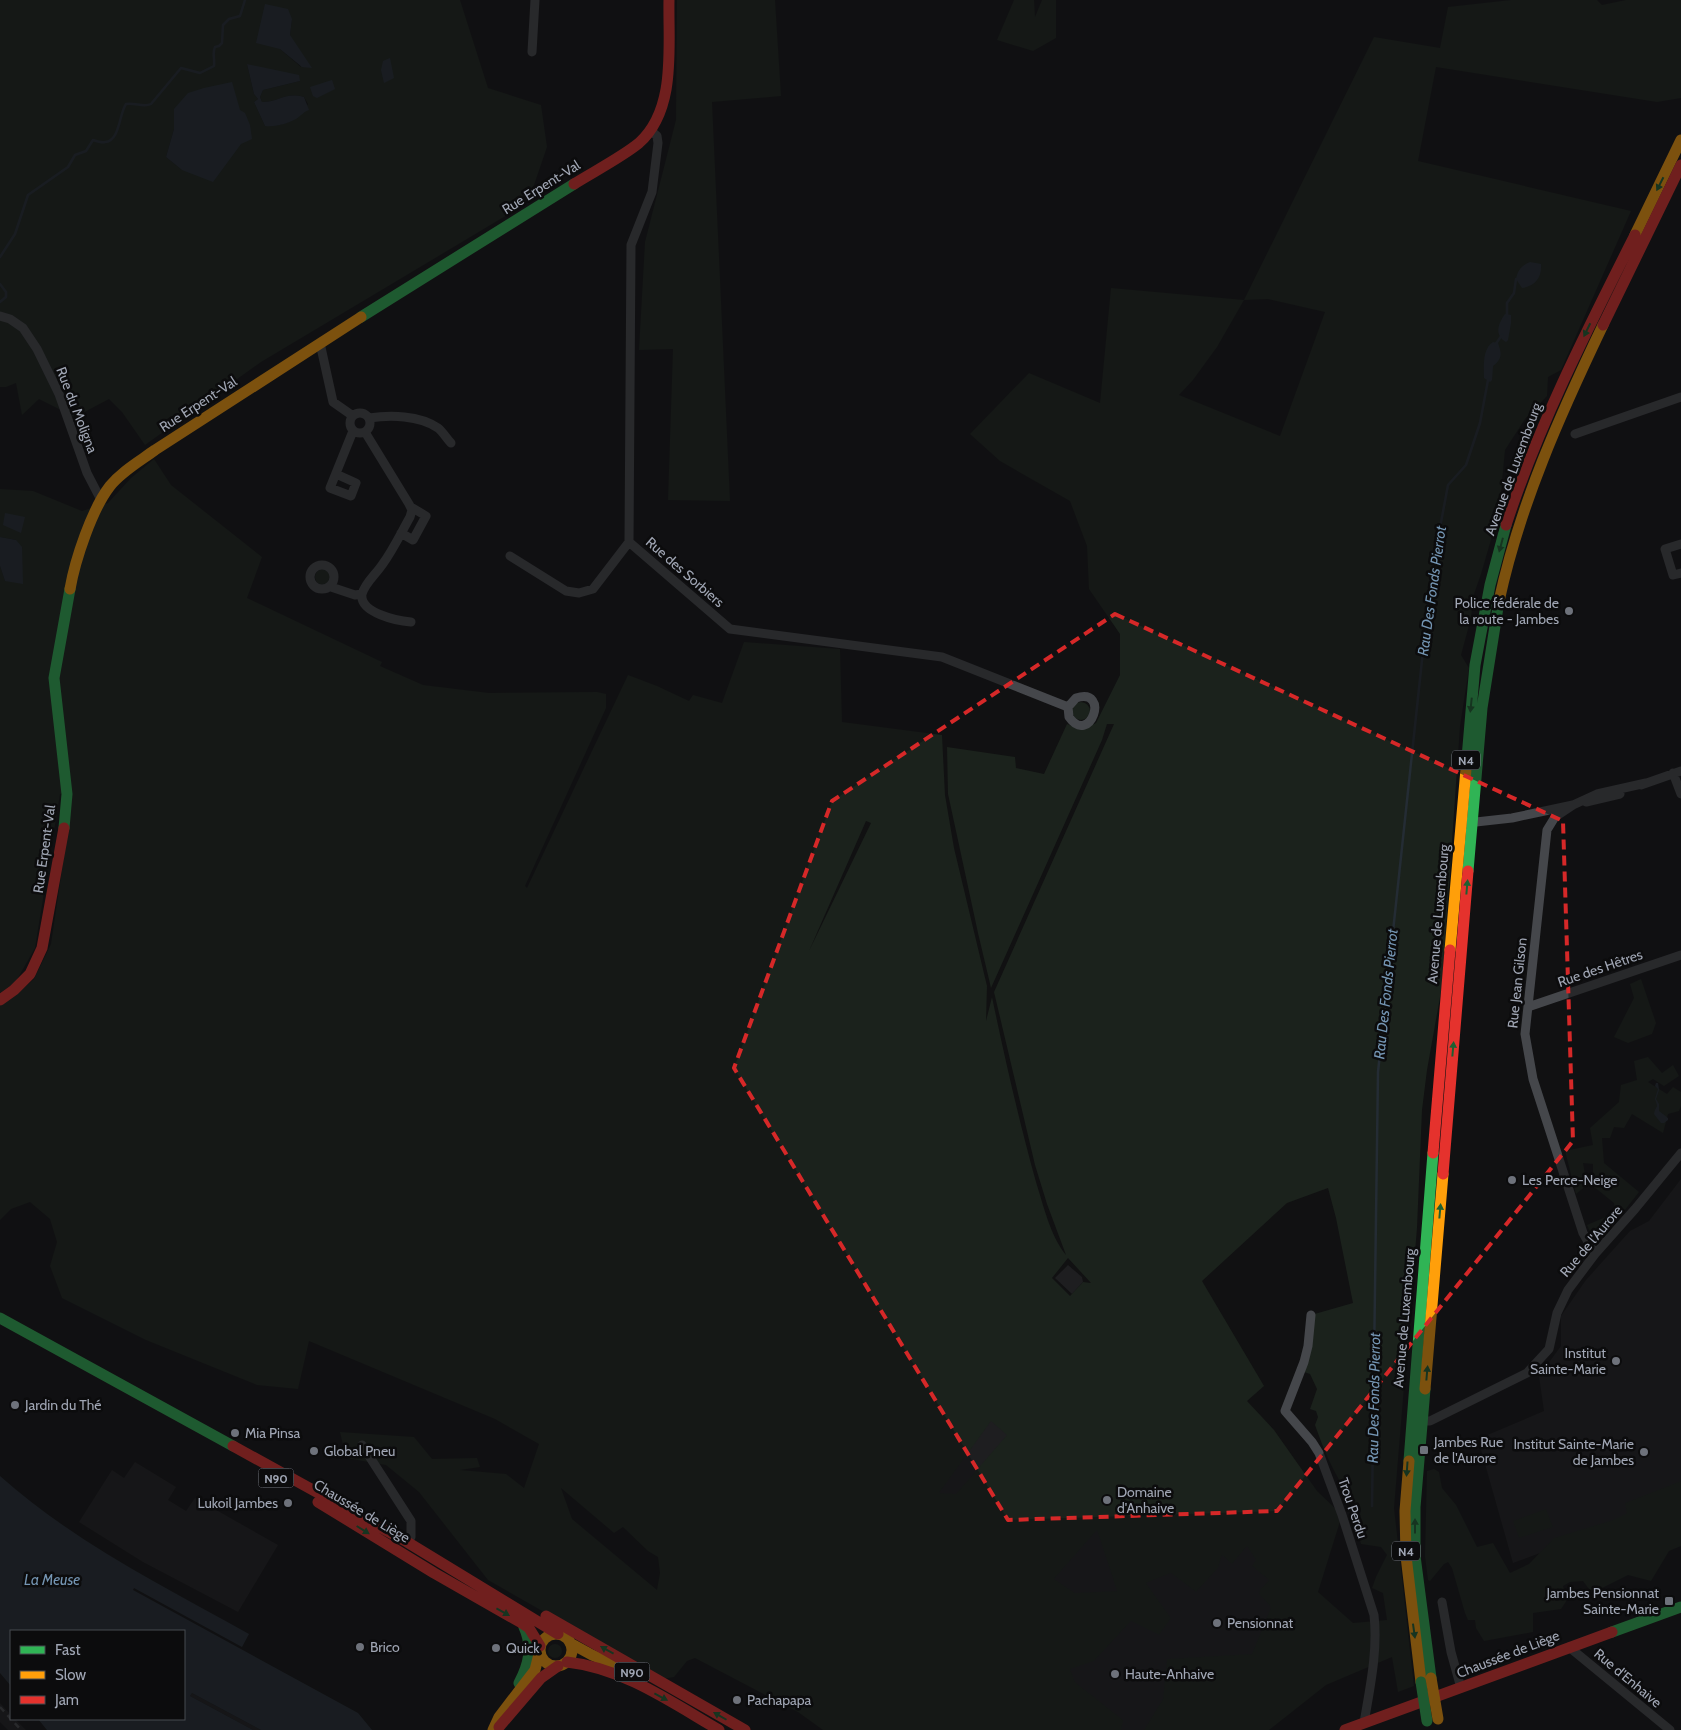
<svg xmlns="http://www.w3.org/2000/svg" width="1681" height="1730" font-family="Cabin,sans-serif">
<rect width="100%" height="100%" fill="#111112"/>
<path fill="#1e1e20" d="M1681 1179V1500L1513 1563 1478 1439 1544 1411 1539 1376 1561 1346V1316L1586 1280 1630 1231 1649 1221Z
M1068 1265 1082 1277 1083 1282 1072 1294 1055 1278Z
M1086 1292 1318 1592 1208 1696 1163 1730H1013L913 1528 967 1423Z
M135 1462 176 1487 168 1500 186 1511 195 1498 278 1545 238 1612 143 1562 79 1522 112 1470 124 1478Z
M192 1693 261 1730H253L190 1696Z
M0 1703 11 1715V1719H15L26 1730H8L0 1722Z"/>
<path fill="#1b221c" fill-rule="evenodd" d="M0 0H460L488 88 541 105 547 147 534 185 519 208 261 362 145 445 122 412 109 399 75 417 39 399 22 415 16 383 6 387H0ZM292 19 290 35 301 67 280 49ZM247 64 300 81 263 90 260 97 262 102C280 102 285 92 304 97L308 104C298 120 283 127 265 126L254 102 258 99 254 94ZM174 129 182 170 166 157Z
M677 0H775L781 96 712 102 730 501 668 500 673 349 639 350 645 242 676 120Z
M1014 0H1034L1035 17 1042 0H1056V38L1033 51 997 40Z
M1511 0H1597L1602 5 1626 0H1681V98L1657 102 1436 67 1418 161 1631 211 1561 370 1548 377 1547 396 1525 419 1505 450 1499 512 1481 574 1473 597 1471 618 1461 655 1469 668 1460 726 1442 986 1427 1070 1422 1110 1417 1228 1394 1508 1414 1686 1398 1692 1392 1657 1326 1685 1269 1730H1144L1163 1699 1167 1659 1252 1654 1271 1607 1259 1594 1260 1590 1269 1580 1252 1566 1256 1560 1247 1546 1232 1564 1222 1555 1218 1568 1196 1592 1171 1573 1146 1583 1171 1618 1159 1635 1131 1621 1094 1661 1070 1669 1075 1682 1123 1720 1121 1730H823L798 1712 695 1658 687 1661 674 1677 662 1679 488 1580 419 1492 386 1465 346 1458 340 1432 414 1437 432 1459 477 1458 480 1467 460 1470 506 1474 524 1488 539 1444 495 1419 309 1341 298 1389 257 1385 146 1340 62 1298 50 1266 57 1242 50 1219 30 1202 11 1209 0 1220V1006L17 994 34 979 51 944 64 856 70 792 60 794 35 948 15 983 0 993V566L5 581 16 540 0 537V489L33 491 82 511 108 503 131 478 154 459 171 485 262 557 247 598 382 662 380 666 423 685 489 693 597 692 606 694V708L525 886 527 888 628 675 657 686 689 701 693 695 722 703 744 642 840 649 842 722 942 735 945 795 954 848 987 986 986 1021 992 997C1005 1059 1019 1121 1036 1182 1044 1207 1050 1235 1066 1255L1047 1204 1035 1165 994 992 1114 724H1107L1102 740 991 988 978 933 948 794 947 747 1015 757 1016 768 1044 774 1067 724 1077 728 1084 729 1096 723 1120 675V634L1089 589 1087 546 1070 501 1000 461 970 434 1029 373 1100 403 1111 288 1244 300 1374 37 1440 48 1448 7ZM1268 299 1325 312 1280 436 1179 395 1193 380 1217 347 1244 300ZM866 821 871 823 809 951ZM1328 1188 1336 1218 1353 1303 1311 1315 1301 1371 1310 1374 1317 1389 1310 1409 1316 1411 1318 1417 1315 1425C1327 1459 1338 1483 1361 1511L1356 1526 1361 1544 1381 1547 1387 1555 1376 1577 1372 1588 1383 1593 1387 1620 1353 1623 1318 1592 1342 1515 1317 1491 1274 1430 1247 1401 1264 1386 1202 1281 1287 1203ZM1068 1258 1091 1283 1083 1282 1070 1296 1052 1278ZM991 1421 1007 1435 956 1494 939 1493ZM561 1488 614 1533 623 1527 648 1551 658 1557 660 1573 657 1590 572 1519ZM1097 1530 1117 1591 1075 1593 1054 1579Z
M315 577a8 8 0 1 1 16 0a8 8 0 1 1-16 0Z
M1072 711a9 9 0 1 1 18 0a9 9 0 1 1-18 0Z
M1641 979 1656 1023 1652 1034 1628 1043 1614 1037 1634 998 1630 984Z
M1648 1057 1662 1073 1673 1065 1679 1076 1664 1086 1653 1079 1648 1082 1667 1094 1673 1087 1681 1092V1106L1679 1111 1668 1114 1663 1133 1632 1114 1624 1128 1614 1127 1610 1138H1602L1604 1163 1639 1192 1606 1234 1593 1238 1587 1225 1615 1213 1614 1203 1593 1186V1164L1583 1163 1587 1185 1576 1194 1565 1151 1593 1145 1590 1128 1619 1102 1621 1085 1637 1080 1634 1061Z
M1434 1469 1439 1472 1442 1488 1456 1505 1477 1547 1493 1543 1510 1573 1529 1564 1554 1538 1613 1520 1627 1513 1625 1503 1681 1481V1546L1669 1551 1651 1581 1628 1575 1592 1593 1583 1581 1570 1582 1563 1586 1567 1600 1561 1609 1533 1613V1632L1484 1641 1476 1628 1475 1620H1468L1465 1613 1452 1568 1448 1562 1444 1564 1430 1581 1428 1580 1425 1556 1427 1471Z
M1546 1509 1553 1527 1519 1538 1513 1521Z
M548 1651a7 7 0 1 1 14 0a7 7 0 1 1-14 0Z"/>
<path fill="#242c34" d="M265 4 288 9 292 19 290 35 312 68 302 67 280 49 256 43Z
M390 58 394 78 384 83 381 70 383 61Z
M247 64 299 75 300 81 263 90 260 97 262 102C280 102 284 92 304 97L309 110C303 112 301 116 296 119 286 124 276 127 265 126L254 102 258 99 254 94Z
M332 80 335 89 317 98 313 96 310 87Z
M232 82 240 110 245 113 250 125 252 139 241 144 213 182 182 170 166 157 174 129V109L188 93 204 88Z
M1530 262 1541 264C1542 278 1535 286 1522 288L1516 279C1518 270 1521 266 1530 262Z
M1505 314 1511 315V323L1508 340 1506 342C1494 335 1498 324 1505 314Z
M1493 342 1498 343C1502 354 1502 359 1493 366L1492 380 1490 382 1484 378C1484 367 1482 349 1493 342Z
M5 513 25 517 21 533 3 525Z
M0 537 16 540 22 547 23 584 5 581 0 566Z
M1656 1083H1658L1659 1090 1656 1099 1659 1104V1111L1668 1118V1120L1664 1123H1661L1654 1114C1656 1104 1659 1110 1655 1099L1658 1089 1655 1086Z
M0 1476C74 1542 163 1586 249 1634L242 1647 134 1588 133 1590 358 1713 372 1730H261L192 1693 190 1696 253 1730H47L38 1719H184V1631H11V1686L0 1673Z"/>
<g fill="none" stroke-linecap="round" stroke-linejoin="round">
<path stroke="#242c34" stroke-width="2.5" d="M0 257 15 234 28 195 68 167 75 155 86 151 93 140C96 141 102 143 105 142 120 141 119 114 126 104 135 102 143 108 151 104L181 68 200 73 214 66C215 59 212 53 215 47L219 46 222 43 223 25 229 19 240 16 245 0
M0 284 6 292V297L0 302
M1507 316V303L1514 293 1516 279
M1495 345 1502 335
M1372 1506 1378 1072 1431 576 1448 485 1466 465 1480 423 1488 380"/>
<path stroke="#45474b" stroke-width="9" d="M532 52 535 0
M650 130 657 136 658 143 652 192 631 245 629 542 730 629 942 657 1068 707 1069 717C1090 747 1111 687 1076 698L1068 707
M0 316 10 319 23 328 37 349 59 394 87 473 101 500
M320 343 333 402 353 416
M350 423a10 10 0 1 1 20 0a10 10 0 1 1-20 0Z
M369 418C390 415 419 415 438 428 443 432 447 439 451 443
M365 432 409 504 412 510 410 517C401 533 393 550 382 565 376 574 365 583 362 594 359 613 398 621 411 622
M1575 434 1681 397
M336 474 356 483 351 496 330 488 353 431
M401 533 413 540 426 516 411 507
M1681 544 1665 549 1673 575 1681 573
M510 556 566 591 579 593 593 589 629 542
M310 577a12 12 0 1 1 24 0a12 12 0 1 1-24 0Z
M331 587 355 595 362 594
M1673 773 1681 794
M1641 785 1681 771
M1586 802 1620 794
M1573 805 1555 817 1547 830 1525 1034 1533 1079 1583 1233 1595 1254
M1467 823 1512 818 1573 805 1597 794 1646 783
M1528 1007 1681 955
M1311 1315 1308 1346 1304 1362 1285 1411 1312 1442 1319 1453 1342 1515 1374 1615C1378 1651 1370 1687 1364 1723
M1418 1421H1430L1527 1373 1549 1349 1557 1313 1568 1290 1595 1254 1635 1209 1681 1153
M362 1445 411 1521V1537L407 1542
M1442 1602 1451 1652 1461 1688
M1569 1647 1670 1730"/>
<path stroke="#30b455" stroke-width="11" d="M361 317 574 184
M1467 758 1475 665 1490 585 1506 525
M64 828 67 794 54 678 70 589
M1468 871 1482 708 1499 601
M0 1318 233 1446
M1425 1389 1415 1507V1556L1431 1678
M1409 1461 1433 1153
M1612 1632 1681 1607
M519 1683C529 1664 533 1647 524 1627"/>
<path stroke="#ff9f0a" stroke-width="11" d="M1635 235 1681 140
M70 589C75 560 92 509 110 486 122 471 140 461 155 450L361 317
M1499 601C1520 504 1560 415 1603 325
M1450 950 1467 758
M1425 1389 1443 1174
M1409 1461 1405 1511 1406 1556 1421 1682
M540 1650a16 16 0 1 1 32 0a16 16 0 1 1-32 0Z
M570 1643 592 1655 631 1672
M493 1730 499 1717 535 1670 540 1650"/>
<path stroke="#e5322d" stroke-width="11" d="M574 184C593 172 622 157 639 143 677 109 668 46 669 0
M1603 325 1681 165
M1506 525C1539 424 1587 330 1635 235
M0 1000 14 990 30 974 42 948 64 828
M1433 1153 1450 950
M1443 1174 1468 871
M233 1446 407 1542 558 1634
M318 1502 434 1573 520 1622 529 1628 540 1646
M546 1616 745 1730
M567 1662C623 1668 671 1702 719 1730
M499 1727 541 1678 558 1666
M1345 1730 1612 1632"/>
<path stroke="#46474b" stroke-width="2.5" stroke-dasharray="6 5" stroke-linecap="butt" d="M0 1707 21 1730"/>
<path stroke="#30b455" stroke-width="11" d="M1421 1682 1427 1721"/>
<path stroke="#ff9f0a" stroke-width="11" d="M1431 1678 1438 1719"/>
</g>
<defs><path id="oneway-solid" d="M-6-.8H1V-3.2L6.5 0L1 3.2V.8H-6Z" transform="scale(1.25)"/></defs>
<g fill="#1e6031">
<use href="#oneway-solid" transform="translate(1660 184) rotate(117)"/>
<use href="#oneway-solid" transform="translate(1587 330) rotate(116)"/>
<use href="#oneway-solid" transform="translate(1501 545) rotate(105)"/>
<use href="#oneway-solid" transform="translate(1471 705) rotate(96)"/>
<use href="#oneway-solid" transform="translate(1467 887) rotate(-85)"/>
<use href="#oneway-solid" transform="translate(1453 1049) rotate(-85)"/>
<use href="#oneway-solid" transform="translate(1440 1211) rotate(-85)"/>
<use href="#oneway-solid" transform="translate(1427 1373) rotate(-85)"/>
<use href="#oneway-solid" transform="translate(1407 1469) rotate(94)"/>
<use href="#oneway-solid" transform="translate(1415 1526) rotate(-90)"/>
<use href="#oneway-solid" transform="translate(363 1530) rotate(32)"/>
<use href="#oneway-solid" transform="translate(503 1612) rotate(29)"/>
<use href="#oneway-solid" transform="translate(1414 1631) rotate(82)"/>
<use href="#oneway-solid" transform="translate(607 1650) rotate(-151)"/>
<use href="#oneway-solid" transform="translate(661 1697) rotate(28)"/>
<use href="#oneway-solid" transform="translate(720 1716) rotate(-150)"/>
</g>
<path d="M0 0H1681V1730H0ZM1115 614 1563 821 1573 1141 1277 1511 1008 1520 734 1068 832 801Z" fill="#111112" fill-opacity=".55" fill-rule="evenodd"/>
<path fill="none" stroke="#d62828" stroke-width="4" stroke-dasharray="10 6" stroke-linejoin="round" d="M1115 614 1563 821 1573 1141 1277 1511 1008 1520 734 1068 832 801Z"/>
<g fill="#6e727b" stroke="#0c0c0d" stroke-width="2">
<circle cx="1569" cy="611" r="5"/>
<circle cx="1512" cy="1180" r="5"/>
<circle cx="1616" cy="1361" r="5"/>
<circle cx="15" cy="1405" r="5"/>
<circle cx="235" cy="1433" r="5"/>
<rect x="1419" y="1445" width="10" height="10" rx="2.5"/>
<circle cx="314" cy="1451" r="5"/>
<circle cx="1644" cy="1452" r="5"/>
<circle cx="1107" cy="1500" r="5"/>
<circle cx="288" cy="1503" r="5"/>
<rect x="1664" y="1596" width="10" height="10" rx="2.5"/>
<circle cx="1217" cy="1623" r="5"/>
<circle cx="360" cy="1647" r="5"/>
<circle cx="496" cy="1648" r="5"/>
<circle cx="1115" cy="1674" r="5"/>
<circle cx="737" cy="1700" r="5"/>
</g>
<g text-anchor="middle" dominant-baseline="central" stroke-width="5" stroke-linejoin="round" paint-order="stroke">
<g fill="#0c0c0d" stroke="#747882" stroke-width="1">
<rect x="1452" y="750.5" width="28" height="19" rx="4"/>
<rect x="258.5" y="1468.5" width="35" height="19" rx="4"/>
<rect x="1392" y="1541.5" width="28" height="19" rx="4"/>
<rect x="614.5" y="1662.5" width="35" height="19" rx="4"/>
</g>
<g font-size="12" font-weight="bold" fill="#a0a6b4">
<text x="1466" y="760">N4</text>
<text x="276" y="1478">N90</text>
<text x="1406" y="1551">N4</text>
<text x="632" y="1672">N90</text>
</g>
<g font-size="14" fill="#a0a6b4" stroke="#0c0c0d">
<text transform="translate(541 187) rotate(-32)">Rue Erpent-Val</text>
<text transform="translate(198 404) rotate(-33)">Rue Erpent-Val</text>
<text transform="translate(77 410) rotate(69)">Rue du Moligna</text>
<text transform="translate(1513 469) rotate(-70)">Avenue de Luxembourg</text>
<text transform="translate(685 572) rotate(41)">Rue des Sorbiers</text>
<text transform="translate(44 849) rotate(-82)">Rue Erpent-Val</text>
<text transform="translate(1438 914) rotate(-85)">Avenue de Luxembourg</text>
<text transform="translate(1600 968) rotate(-19)">Rue des Hêtres</text>
<text transform="translate(1517 983) rotate(-84)">Rue Jean Gilson</text>
<text transform="translate(1591 1241) rotate(-50)">Rue de l'Aurore</text>
<text transform="translate(1404 1318) rotate(-85)">Avenue de Luxembourg</text>
<text transform="translate(1353 1508) rotate(71)">Trou Perdu</text>
<text transform="translate(362 1511) rotate(31)">Chaussée de Liège</text>
<text transform="translate(1508 1654) rotate(-21)">Chaussée de Liège</text>
<text transform="translate(1628 1678) rotate(40)">Rue d'Enhaive</text>
</g>
<g font-size="14" fill="#a0a6b4" stroke="#0c0c0d" text-anchor="start">
<text x="1559" y="603" text-anchor="end">Police fédérale de<tspan x="1559" dy="16">la route - Jambes</tspan></text>
<text x="1522" y="1180">Les Perce-Neige</text>
<text x="1606" y="1353" text-anchor="end">Institut<tspan x="1606" dy="16">Sainte-Marie</tspan></text>
<text x="25" y="1405">Jardin du Thé</text>
<text x="245" y="1433">Mia Pinsa</text>
<text x="1434" y="1442">Jambes Rue<tspan x="1434" dy="16">de l'Aurore</tspan></text>
<text x="1634" y="1444" text-anchor="end">Institut Sainte-Marie<tspan x="1634" dy="16">de Jambes</tspan></text>
<text x="324" y="1451">Global Pneu</text>
<text x="1117" y="1492">Domaine<tspan x="1117" dy="16">d'Anhaive</tspan></text>
<text x="278" y="1503" text-anchor="end">Lukoil Jambes</text>
<text x="1659" y="1593" text-anchor="end">Jambes Pensionnat<tspan x="1659" dy="16">Sainte-Marie</tspan></text>
<text x="1227" y="1623">Pensionnat</text>
<text x="370" y="1647">Brico</text>
<text x="506" y="1648">Quick</text>
<text x="1125" y="1674">Haute-Anhaive</text>
<text x="747" y="1700">Pachapapa</text>
</g>
<g font-size="15" font-style="italic" fill="#7495b3" stroke="#0c0c0d">
<text transform="translate(1432 591) rotate(-82)">Rau Des Fonds Pierrot</text>
<text transform="translate(1386 994) rotate(-84)">Rau Des Fonds Pierrot</text>
<text transform="translate(1374 1398) rotate(-89)">Rau Des Fonds Pierrot</text>
<text x="52" y="1580">La Meuse</text>
</g>
</g>
<rect x="10" y="1630" width="175" height="90" fill="#0c0c0d" stroke="#474a50"/>
<rect x="20" y="1646" width="25" height="8" fill="#30b455" stroke="#474a50"/>
<text x="55" y="1655" font-size="15" fill="#a0a6b4">Fast</text>
<rect x="20" y="1671" width="25" height="8" fill="#ff9f0a" stroke="#474a50"/>
<text x="55" y="1680" font-size="15" fill="#a0a6b4">Slow</text>
<rect x="20" y="1696" width="25" height="8" fill="#e5322d" stroke="#474a50"/>
<text x="55" y="1705" font-size="15" fill="#a0a6b4">Jam</text>
</svg>
